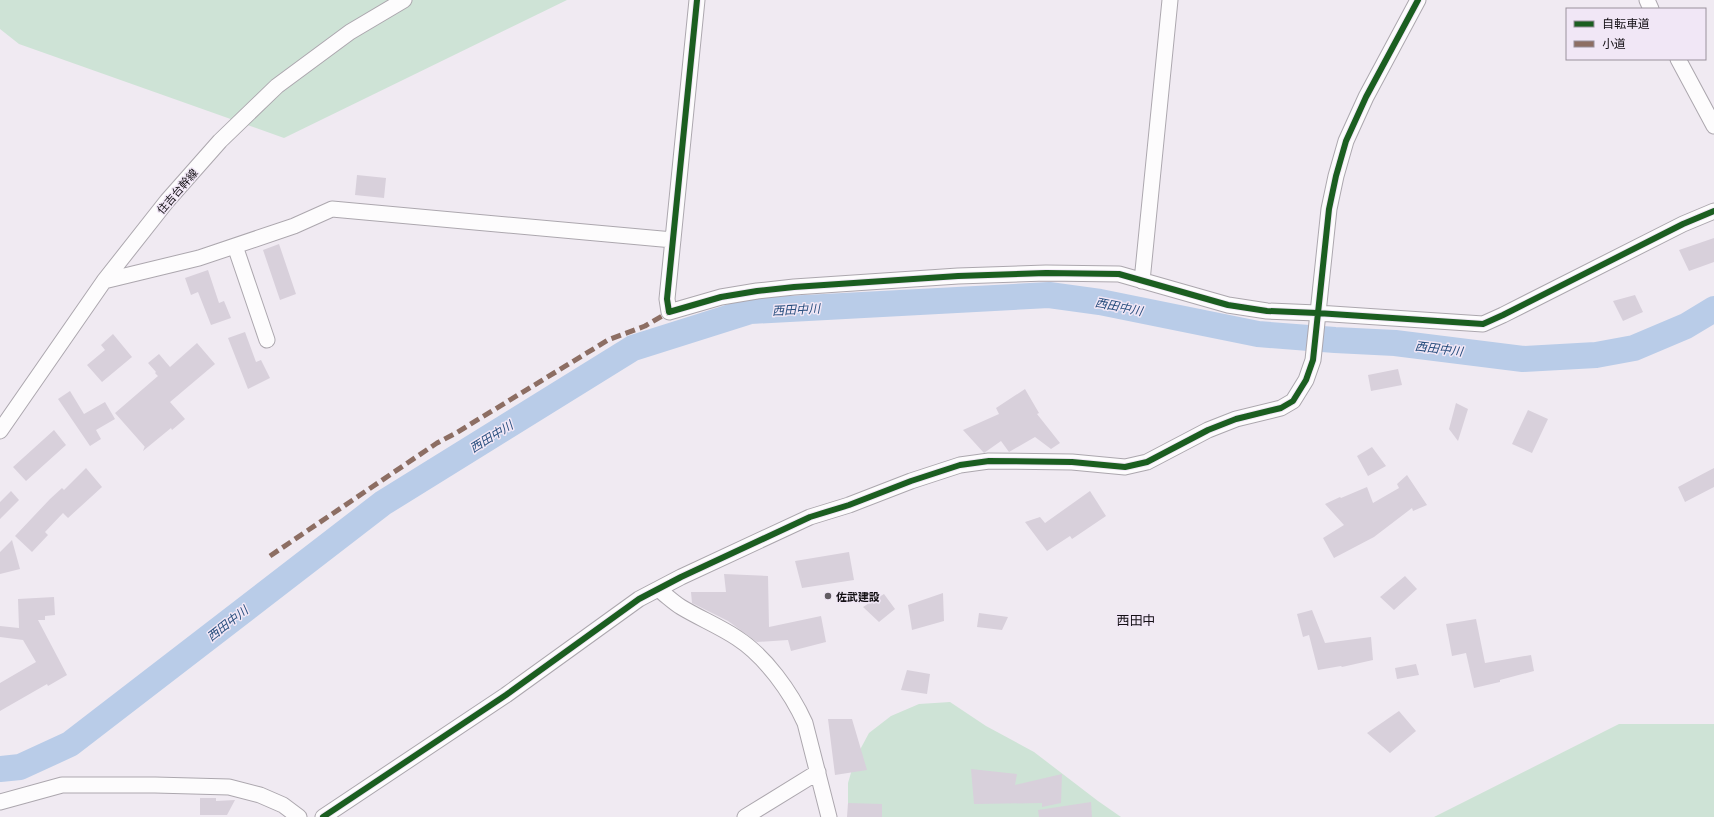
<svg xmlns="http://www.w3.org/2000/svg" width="1714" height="817" font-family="Barlow,'Noto Sans JP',sans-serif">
<rect width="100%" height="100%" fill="#f0eaf2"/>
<path fill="#cee3d6" d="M0 0H567L284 138 19 44 0 29Z
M950 702 986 726 1034 752 1098 801 1121 817H848V783L855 759 869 733 891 716 919 704Z
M1619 724H1714V817H1434Z"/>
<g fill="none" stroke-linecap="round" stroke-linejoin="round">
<path stroke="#b9cce8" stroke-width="26" d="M0 769 20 767 70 744 383 503 633 348 750 311 1049 295 1100 302 1258 334 1335 340 1395 343 1523 359 1596 355 1634 348 1686 326 1714 309"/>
</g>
<path fill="#d8d0db" d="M357 175 386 178 384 198 355 195Z
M1714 238V262L1689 271 1679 250Z
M279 244 296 294 280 300 263 250Z
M208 270 219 303 224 301 231 318 211 325 198 292 191 295 185 278Z
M1635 295 1643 312 1623 321 1613 301Z
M245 332 256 362 261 360 270 378 248 389 228 338Z
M113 334 132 357 102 382 87 365 105 350 101 345Z
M197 343 215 364 170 402 185 419 172 430 171 428 143 451 145 446V447L115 413 158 376 155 373 156 372 148 363 159 354 170 367Z
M1398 369 1402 385 1371 391 1368 375Z
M1025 389 1039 413 1037 414 1060 443 1051 449 1035 437 1009 452 1001 441 984 453 963 430 999 414 996 408Z
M70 391 84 414 105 402 115 419 96 430 101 439 90 446 58 399Z
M1456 403 1468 409 1458 441 1449 429Z
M1528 410 1548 419 1532 453 1512 444Z
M54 430 66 445 26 481 13 467Z
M1372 447 1386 466 1368 476 1357 456Z
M86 468 102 487 68 518 63 513 45 532 48 535 32 552 15 536 50 499 62 488 64 490Z
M1714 468V487L1685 502 1678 487Z
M1407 475 1427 505 1413 511 1412 508 1374 537 1334 558 1323 538 1344 525 1325 504 1340 497 1341 498 1367 487 1373 503 1399 488 1397 484Z
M11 491 19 500 0 519V502Z
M1090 491 1106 516 1072 539 1070 536 1047 551 1025 522 1040 517 1045 523Z
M12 540 20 569 0 574V552Z
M849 552 854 580 802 588 795 561Z
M724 574 768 576 769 627 821 616 826 642 791 651 788 640 757 642 728 621 692 603 691 592H726Z
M1405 576 1417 589 1394 610 1380 597Z
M943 593 944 621 912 630 908 605Z
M884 594 895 609 879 622 863 607Z
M54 597 55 615 45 616V620H38L67 675 48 686 47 684 0 711V683L36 662 23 640 0 637V626L19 628 18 599Z
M1312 610 1325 643 1371 637 1373 660 1342 667 1341 666 1318 670 1309 635 1303 637 1297 614Z
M979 613 1008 617 1002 630 977 627Z
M1476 619 1485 663 1531 655 1534 671 1500 680V682L1474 688 1466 653 1452 656 1446 624Z
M1416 664 1419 675 1397 679 1395 668Z
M907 670 930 674 927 694 901 690Z
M1399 711 1416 731 1390 753 1367 733Z
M828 719H852L867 770 835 775Z
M971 769 1017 774 1015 785 1062 774 1061 803 1042 807V803L974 804Z
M200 798H216V801L235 800 227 815H200Z
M1091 802 1092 817H1039L1038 810Z
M848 803 882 804V817H847Z"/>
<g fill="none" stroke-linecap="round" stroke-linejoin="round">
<defs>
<path id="minor" d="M697 0 667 299 669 312 721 297 757 291 794 287 958 276 1046 273 1119 274 1228 305 1267 311 1317 313 1483 324 1503 315 1683 224 1714 211
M1647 0 1651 9
M1678 59 1714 126
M235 246 267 340
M104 281 199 258 294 226 332 209 673 240
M1142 281 1170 0
M0 431 104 281 167 201 220 141 277 86 350 32 404 0
M659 590C666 595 673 602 681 607 699 618 719 626 737 638 765 656 791 692 805 723L829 817
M0 802 62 785H155L229 787 260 795 283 805 299 817
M323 817 506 695 639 599 681 577 810 517 849 505 911 481 960 465 989 461 1072 462 1125 467 1147 462 1208 430 1236 419 1281 408 1293 401 1306 380 1313 360 1329 209 1336 176 1346 141 1366 97 1418 0
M745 817 818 772"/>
</defs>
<use href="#minor" stroke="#aca7ae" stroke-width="17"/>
<use href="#minor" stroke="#fdfcfd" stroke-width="15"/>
<path stroke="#8d6e63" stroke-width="5" stroke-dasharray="10 5" stroke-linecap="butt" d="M270 556 437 443 456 433 608 340 645 326 669 312"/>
<defs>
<path id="cycleway" d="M697 0 667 299 669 312 721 297 757 291 794 287 958 276 1046 273 1119 274 1228 305 1267 311 1317 313 1483 324 1503 315 1683 224 1714 211
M323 817 506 695 639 599 681 577 810 517 849 505 911 481 960 465 989 461 1072 462 1125 467 1147 462 1208 430 1236 419 1281 408 1293 401 1306 380 1313 360 1329 209 1336 176 1346 141 1366 97 1418 0"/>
</defs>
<use href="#cycleway" stroke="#f1e7f6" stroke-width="8"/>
<use href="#cycleway" stroke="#1b5e20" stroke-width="6"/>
</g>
<circle fill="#615c62" stroke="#f1e7f6" stroke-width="1.5" cx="828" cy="596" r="4"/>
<g text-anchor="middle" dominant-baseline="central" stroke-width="3" stroke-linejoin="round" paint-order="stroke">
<g font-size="11" fill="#141015" stroke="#f1e7f6">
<text transform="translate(177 191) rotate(-49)">住吉台幹線</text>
</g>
<g font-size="11" font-weight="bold" fill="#141015" stroke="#f1e7f6" text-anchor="start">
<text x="836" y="596">佐武建設</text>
</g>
<g font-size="12" font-style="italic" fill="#284e7e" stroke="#f1e7f6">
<text transform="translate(1119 306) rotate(11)">西田中川</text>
<text transform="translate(796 309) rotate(-3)">西田中川</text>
<text transform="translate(1439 348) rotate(7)">西田中川</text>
<text transform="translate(491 436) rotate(-32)">西田中川</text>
<text transform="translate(227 623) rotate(-38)">西田中川</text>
</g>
<g font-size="13" fill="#141015" stroke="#f1e7f6">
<text x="1136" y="620">西田中</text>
</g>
</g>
<rect x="1566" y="8" width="140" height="52" fill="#f1e7f6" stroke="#99919c"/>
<rect x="1574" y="21" width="20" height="6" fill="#1b5e20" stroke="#99919c"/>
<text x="1602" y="28" font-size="12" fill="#141015">自転車道</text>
<rect x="1574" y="41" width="20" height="6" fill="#8d6e63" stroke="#99919c"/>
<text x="1602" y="48" font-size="12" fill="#141015">小道</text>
</svg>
